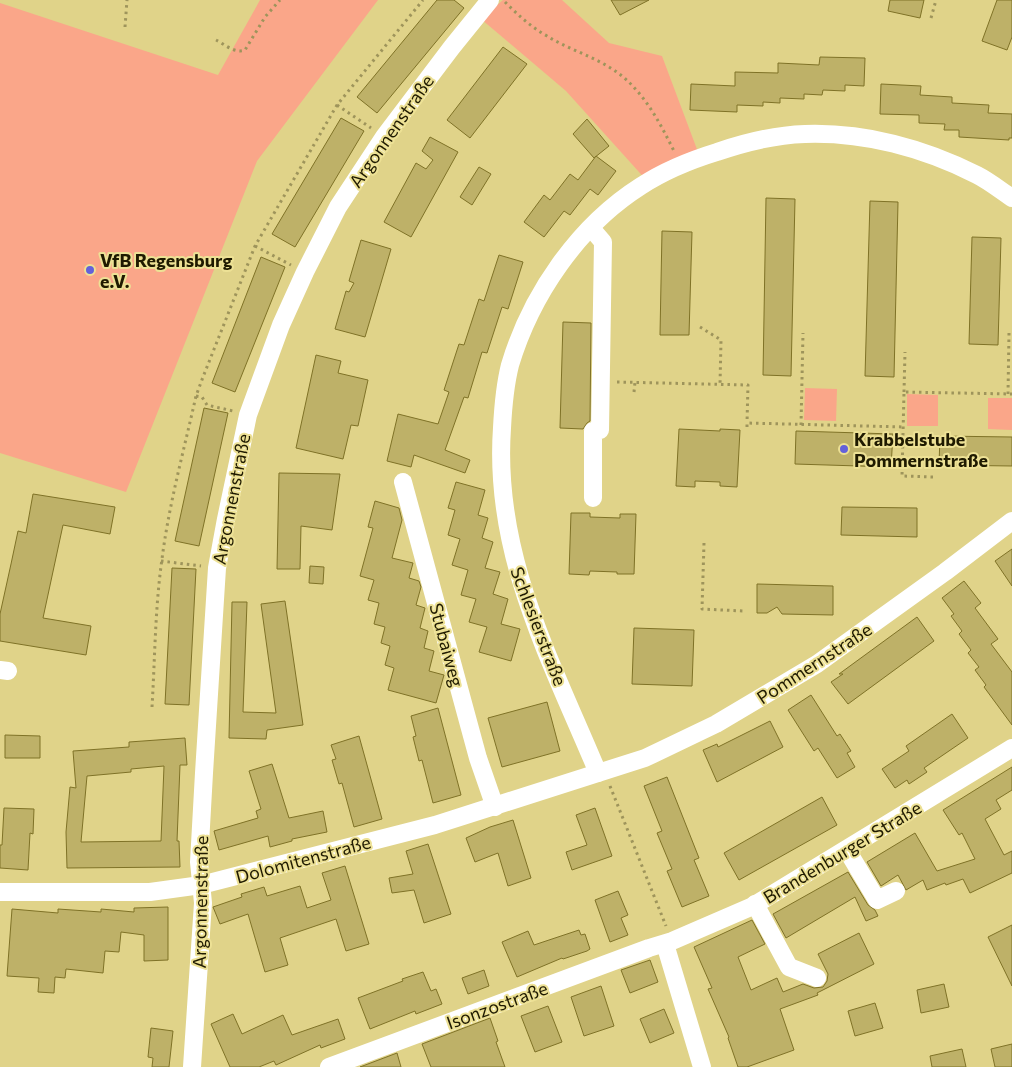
<svg xmlns="http://www.w3.org/2000/svg" width="1012" height="1067" font-family="Commissioner,sans-serif">
<style>
.green{fill:#faa689}
.building{fill:#beb168;stroke:#7f7227;fill-rule:evenodd}
.lines{fill:none;stroke-linecap:round;stroke-linejoin:round}
.path{stroke:#9e945b;stroke-width:3;stroke-dasharray:2.5 4;stroke-linecap:butt}
.minor{stroke:#fff;stroke-width:18}
.poi-dot{fill:#6461da;stroke:#ede195;stroke-width:2}
.labels{text-anchor:middle;dominant-baseline:central;stroke-width:4;stroke-linejoin:round;paint-order:stroke}
.street-label{font-size:18px;fill:#1f1a00;stroke:#ede195}
.poi-label{font-size:18px;font-weight:bold;fill:#1f1a00;stroke:#ede195;text-anchor:start}
</style>
<rect width="100%" height="100%" fill="#e0d389"/>
<g class="green">
<path d="M260,0H378L257,161L126,492L0,453V3L218,75Z"/>
<path d="M503,0H562L609,43L662,56L698,152L648,182L566,91L481,19Z"/>
<path d="M805,388L837,389L836,421L804,420Z"/>
<path d="M907,394L938,395V426H907Z"/>
<path d="M988,398H1012V430L988,429Z"/>
</g>
<g class="building">
<path d="M437,0H454L464,8L377,113L357,97Z"/>
<path d="M611,0H649L620,15Z"/>
<path d="M890,0H924L920,18L888,11Z"/>
<path d="M997,0H1012V37L1007,50L982,41Z"/>
<path d="M503,47L527,64L470,138L447,120Z"/>
<path d="M820,57L865,58L864,86L845,85V91L823,90L822,95L804,94V99L780,98V103L763,102V106L737,105V112L690,110L691,84L735,86V72L778,73V63L819,65Z"/>
<path d="M881,84L921,86L920,95L952,97V103L989,105L988,113L1012,114V138H1009V140L959,137V130H944L945,124L919,123V115L880,114Z"/>
<path d="M341,118L364,131L295,247L272,234Z"/>
<path d="M587,119L609,146L594,158L573,134Z"/>
<path d="M430,137L458,152L411,237L384,222L416,163L426,169L433,160L422,151Z"/>
<path d="M596,156L616,171L598,195L590,189L570,215L564,211L544,237L524,222L544,195L550,200L570,174L578,180Z"/>
<path d="M479,167L491,174L472,205L460,197Z"/>
<path d="M766,198L795,199L791,376L763,375Z"/>
<path d="M870,201L898,202L894,377L865,376Z"/>
<path d="M662,231L692,232L689,335H660Z"/>
<path d="M972,237L1001,238L998,345L969,344Z"/>
<path d="M361,240L391,249L365,337L335,329L346,291L349,292L354,283L349,281Z"/>
<path d="M499,255L523,262L508,309L502,307L487,353L482,352L468,398L464,397L445,450L470,460L465,473L414,455L411,467L387,461L398,414L438,424L449,392L444,390L459,344L464,345L479,299L484,301Z"/>
<path d="M261,257L285,267L235,392L212,383Z"/>
<path d="M563,322L591,323L590,421L587,423L583,429L560,428Z"/>
<path d="M316,355L341,361L338,373L368,380L358,426L351,425L343,459L296,448Z"/>
<path d="M204,408L228,413L199,546L175,541Z"/>
<path d="M679,429L720,431V429L740,430L737,487L720,486V482L695,481V487L676,486Z"/>
<path d="M796,431L893,434L891,467L795,464Z"/>
<path d="M940,436L1012,437V466L939,465Z"/>
<path d="M279,473L340,474L332,530L301,526L300,569H277Z"/>
<path d="M456,482L485,490L478,515L488,518L482,538L493,542L485,568L500,572L493,594L508,599L501,624L520,629L511,661L479,652L487,627L469,622L476,599L461,595L468,570L452,565L460,539L448,535L455,510L448,508Z"/>
<path d="M33,494L115,507L110,534L63,525L43,618L91,626L86,655L0,641V614L11,564L18,531L26,533Z"/>
<path d="M375,501L399,508L402,520L392,558L413,563L409,578L419,581L421,587L416,605L425,608L420,628L428,631L424,648L434,651L429,671L444,675L436,703L388,690L394,668L385,665L390,646L381,643L385,627L374,624L379,603L368,600L374,580L360,576L373,528L368,527Z"/>
<path d="M842,507L917,508V537L841,535Z"/>
<path d="M571,513H590V517L620,518V514H636L634,574H617V572L590,571L589,575L569,574Z"/>
<path d="M1012,549V586L995,561Z"/>
<path d="M310,566L324,567L323,584L309,583Z"/>
<path d="M172,568L196,569L189,705L165,704Z"/>
<path d="M964,581L981,603L975,608L998,639L991,644L1012,672V725L984,687L986,685L975,670L979,667L968,653L971,650L959,634L962,631L951,616L954,614L942,598Z"/>
<path d="M757,584L833,586V615L782,614L777,607L767,613H757Z"/>
<path d="M285,601L303,725L267,730L266,739L229,738L232,602H247L243,712L276,713L261,604Z"/>
<path d="M917,617L934,641L848,704L831,682L843,674H839Z"/>
<path d="M634,628L694,630L692,686L632,684Z"/>
<path d="M811,695L837,736L840,734L851,751L847,753L855,767L837,778L818,748L814,751L788,710Z"/>
<path d="M547,702L560,751L502,767L488,718Z"/>
<path d="M438,708L461,795L433,803L422,760L419,761L413,737L416,736L411,716Z"/>
<path d="M952,714L968,738L924,768L927,772L909,784L907,780L895,788L882,769L909,751L906,746Z"/>
<path d="M770,721L783,747L717,782L703,750L717,744L718,747Z"/>
<path d="M5,735L40,736V758H5Z"/>
<path d="M359,736L382,819L354,827L342,783L339,784L332,760L336,759L331,745Z"/>
<path d="M185,738L187,765H180L177,841H179L180,867L67,868L66,832L70,787L76,788L73,751L129,747V742ZM164,766L161,841L81,842L87,776L131,772V769Z"/>
<path d="M272,764L289,818L323,811L327,832L292,839V841L270,847L268,836L219,850L214,831L258,818L256,811L261,809L249,771Z"/>
<path d="M1012,767V790L996,800L1001,809L985,819L1004,855L1012,851V873L970,893L963,879L946,885L945,883L927,890L923,880L906,890L898,875L881,886L867,862L915,833L937,871L975,859L962,833L959,835L943,810Z"/>
<path d="M667,777L699,858L694,860L709,896L682,907L667,871L672,869L657,833L662,831L644,786Z"/>
<path d="M822,797L837,825L739,880L724,853Z"/>
<path d="M4,808L34,809L33,834L30,833L28,870L0,868V845H2Z"/>
<path d="M595,808L612,856L572,870L566,852L587,845L576,815Z"/>
<path d="M513,820L531,878L508,886L498,853L475,862L466,838L490,827Z"/>
<path d="M428,844L451,914L424,923L414,890L392,893L389,878L413,874L406,851Z"/>
<path d="M345,866L369,944L346,951L336,919L280,938L288,965L265,972L248,914L220,924L213,907L242,897L241,894L264,887L267,896L300,886L307,908L331,900L322,873Z"/>
<path d="M848,872L868,905L875,910L878,916L866,921L855,897L786,938L773,914Z"/>
<path d="M618,891L628,915L621,918L628,935L610,942L595,900Z"/>
<path d="M168,907V960L144,961V935L121,932L119,952L105,951L103,973L66,969L65,978L55,977L54,993L38,992L39,978L7,976L12,909L58,913V909L101,912V909L134,912V908Z"/>
<path d="M752,920L765,944L738,957L751,990L777,978L783,992L803,984L814,988L823,987L827,981L828,974L818,954L859,933L874,964L817,993L818,995L780,1009L794,1050L747,1067H738L728,1038L729,1037L708,989L712,988L694,947Z"/>
<path d="M1012,925V986L988,937Z"/>
<path d="M579,930L581,935L585,934L590,949L587,951L563,959L562,958L517,977L502,942L528,931L534,945Z"/>
<path d="M650,960L658,982L630,993L621,970Z"/>
<path d="M484,970L489,986L468,994L462,978Z"/>
<path d="M423,972L431,991L436,989L442,1004L416,1014L415,1011L370,1029L358,998L403,981L402,979Z"/>
<path d="M944,984L949,1007L921,1013L917,990Z"/>
<path d="M601,986L614,1026L584,1036L571,997Z"/>
<path d="M875,1003L883,1028L855,1036L848,1011Z"/>
<path d="M548,1006L562,1042L535,1052L521,1016Z"/>
<path d="M664,1009L674,1033L650,1043L640,1019Z"/>
<path d="M233,1014L242,1034L283,1015L292,1035L338,1019L345,1039L321,1048L320,1045L276,1065L274,1061L259,1067H230L211,1024Z"/>
<path d="M490,1018L498,1041L496,1042L505,1067H431L422,1044Z"/>
<path d="M151,1028L173,1031L169,1067H152L153,1058L148,1057Z"/>
<path d="M1012,1044V1067H995L991,1049Z"/>
<path d="M962,1049L966,1067H932L930,1056Z"/>
<path d="M397,1053L401,1067H360Z"/>
</g>
<g class="lines">
<g class="path">
<path d="M505,2C518,15 531,27 547,36C571,51 600,58 622,76C646,96 660,123 674,151"/>
<path d="M931,18L936,0"/>
<path d="M125,27L127,0"/>
<path d="M216,40C224,44 235,54 245,50L265,17L280,0"/>
<path d="M337,105L371,128"/>
<path d="M255,246L291,265"/>
<path d="M700,327L721,340L720,385"/>
<path d="M617,382L748,385L747,423"/>
<path d="M634,392L635,382"/>
<path d="M904,392L905,352"/>
<path d="M1008,394L1009,333"/>
<path d="M196,396L202,397L207,405L233,411"/>
<path d="M801,425L803,333"/>
<path d="M747,427V423L904,427"/>
<path d="M933,477L902,476L904,392L1012,394"/>
<path d="M704,543L702,609L743,611"/>
<path d="M161,561L201,566"/>
<path d="M152,707C155,658 155,608 162,559C169,504 184,450 196,396L203,377L255,246L337,105L423,0"/>
<path d="M610,786L666,926"/>
</g>
<g class="minor">
<path d="M591,228L603,242L600,430L593,431V498"/>
<path d="M403,482L478,758L495,807"/>
<path d="M0,670L8,671"/>
<path d="M598,773C551,660 493,555 502,428C503,408 505,385 510,365C531,295 578,226 641,186C664,171 691,160 717,152C746,142 774,135 805,134C864,132 924,148 977,175C989,181 1000,190 1012,198"/>
<path d="M847,850L877,900L896,891"/>
<path d="M0,892H150L201,885L435,825L645,758L716,724L817,664L945,572L1012,521"/>
<path d="M755,904L789,967L817,978"/>
<path d="M665,944L702,1067"/>
<path d="M192,1067L203,903L199,862L204,773L217,568L226,519L248,415L281,325L305,272L338,207L384,137L452,47L490,0"/>
<path d="M329,1067L649,948L672,941L753,906L1012,748"/>
</g>
</g>
<g class="poi-dot">
<circle cx="90" cy="270" r="5"/>
<circle cx="844" cy="449" r="5"/>
</g>
<g class="labels">
<g class="street-label">
<text transform="translate(391 131) rotate(-55)">Argonnenstraße</text>
<text transform="translate(231 499) rotate(-79)">Argonnenstraße</text>
<text transform="translate(539 626) rotate(69)">Schlesierstraße</text>
<text transform="translate(447 645) rotate(75)">Stubaiweg</text>
<text transform="translate(814 663) rotate(-33)">Pommernstraße</text>
<text transform="translate(842 852) rotate(-31)">Brandenburger Straße</text>
<text transform="translate(303 859) rotate(-15)">Dolomitenstraße</text>
<text transform="translate(200 902) rotate(-89)">Argonnenstraße</text>
<text transform="translate(497 1005) rotate(-20)">Isonzostraße</text>
</g>
<g class="poi-label">
<text x="100" y="260">VfB Regensburg<tspan x="100" dy="21">e.V.</tspan></text>
<text x="854" y="439">Krabbelstube<tspan x="854" dy="21">Pommernstraße</tspan></text>
</g>
</g>
</svg>
